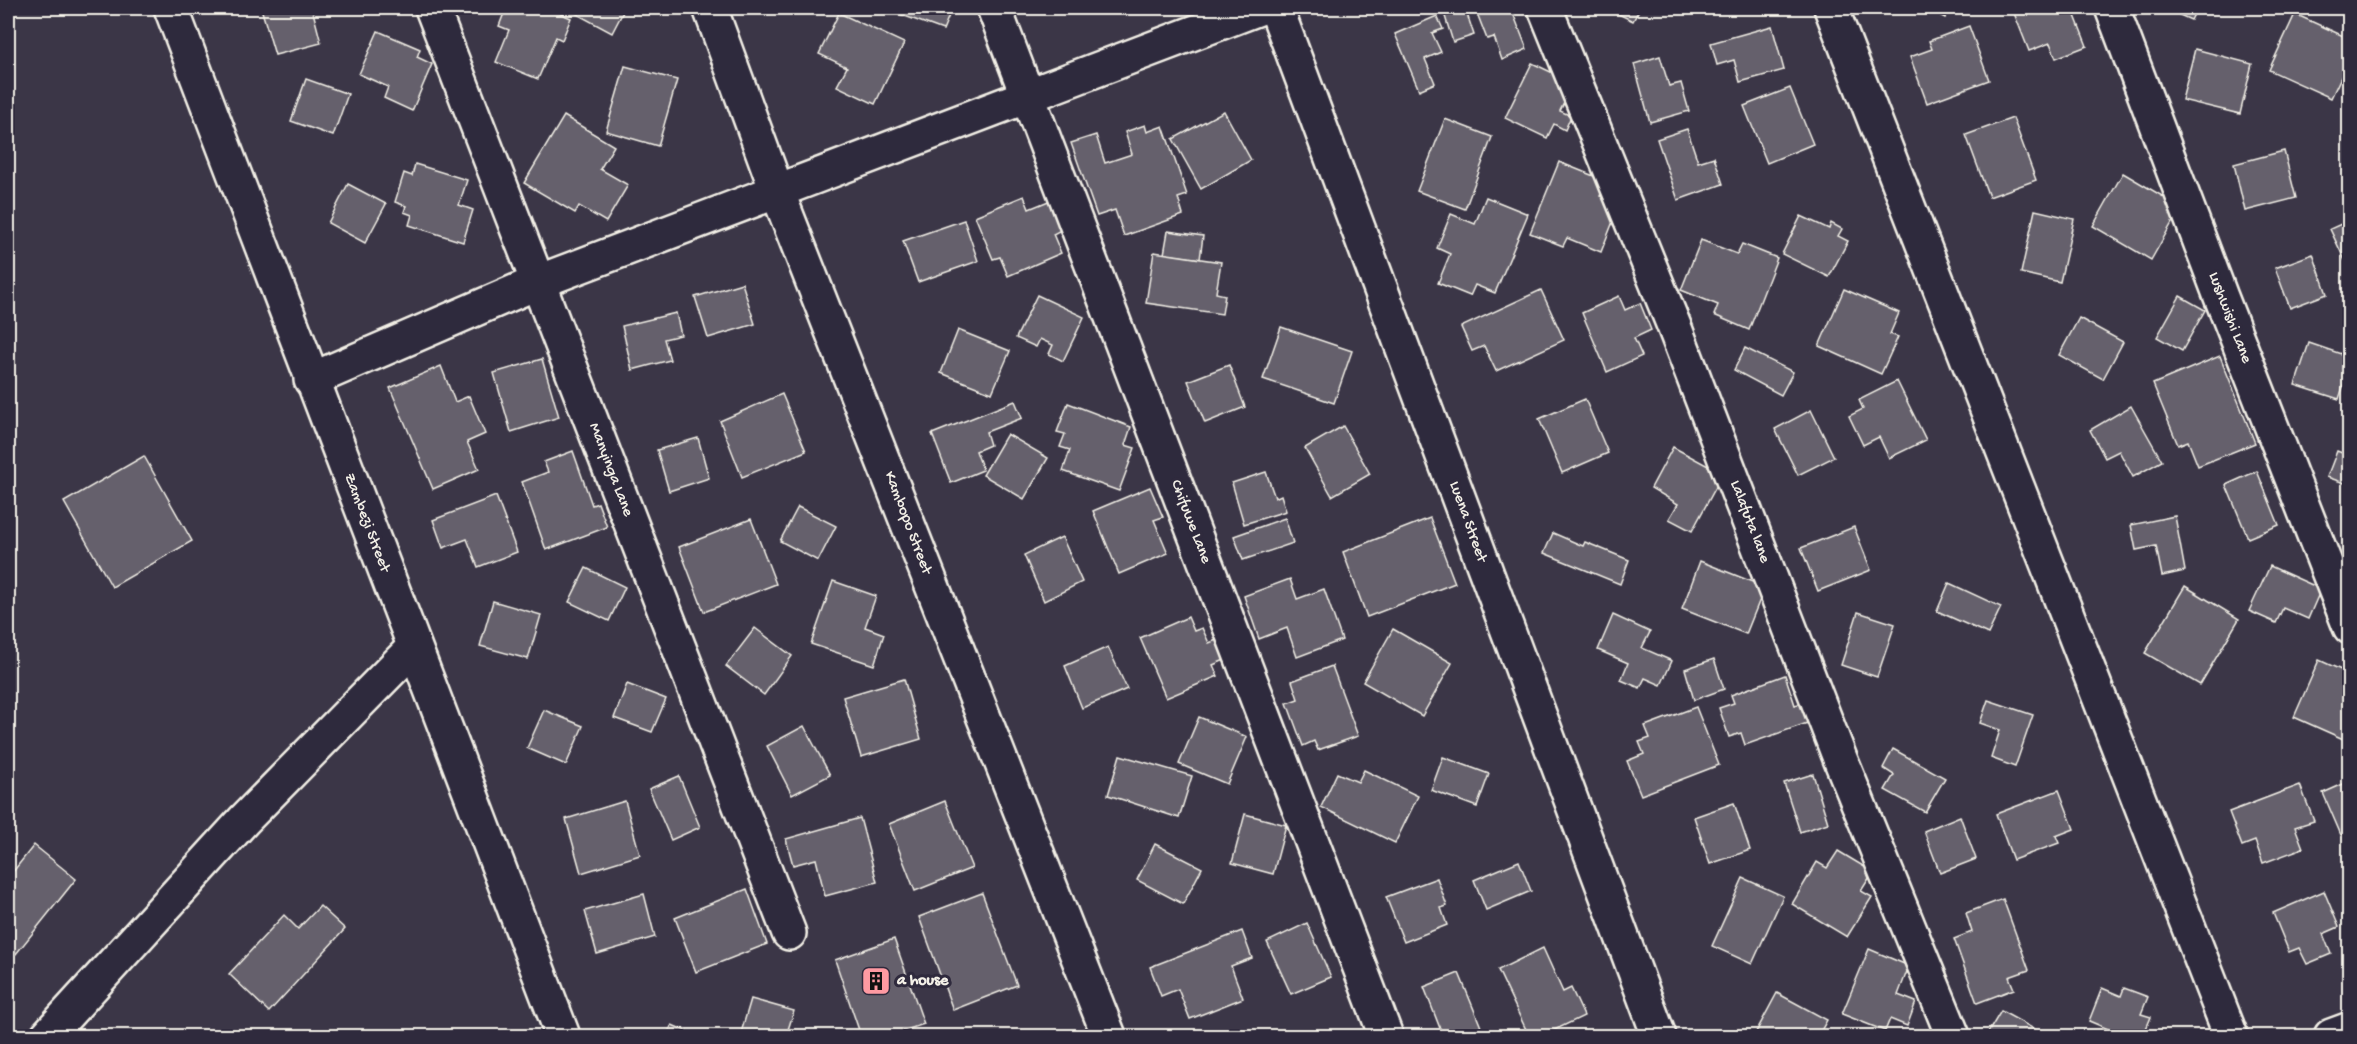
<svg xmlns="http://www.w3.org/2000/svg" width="2357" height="1044" font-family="'Gochi Hand',sans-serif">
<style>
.building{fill:#65616c;stroke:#f4f1e8;stroke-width:1.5}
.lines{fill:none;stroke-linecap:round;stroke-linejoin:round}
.minor-casing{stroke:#f4f1e8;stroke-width:38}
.minor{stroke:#2f2a3d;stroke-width:33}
.labels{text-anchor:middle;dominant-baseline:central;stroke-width:6;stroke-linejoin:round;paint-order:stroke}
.street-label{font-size:16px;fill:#f4f1e8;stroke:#2f2a3d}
.poi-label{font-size:16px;font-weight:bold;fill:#f4f1e8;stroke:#2f2a3d;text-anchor:start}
</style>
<rect width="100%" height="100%" fill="#3b3647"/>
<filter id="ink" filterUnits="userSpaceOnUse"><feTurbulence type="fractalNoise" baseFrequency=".0167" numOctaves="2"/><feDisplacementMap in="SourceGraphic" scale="12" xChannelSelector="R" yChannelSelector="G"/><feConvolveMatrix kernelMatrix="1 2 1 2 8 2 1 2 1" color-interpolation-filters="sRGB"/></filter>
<g filter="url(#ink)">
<g class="building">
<path d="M261,8H312L321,43L275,55Z"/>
<path d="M506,8H547L571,18L562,40L556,37L538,79L496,62L509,30L499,26Z"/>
<path d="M575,8H625L612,33L573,12Z"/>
<path d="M883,8H952L943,30Z"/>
<path d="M1460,8H1465L1474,35L1453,42L1444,13Z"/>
<path d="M1475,8H1511L1527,49L1502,60L1494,37L1487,39Z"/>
<path d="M1606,8H1640L1633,21Z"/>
<path d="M1926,8H1950L1945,18Z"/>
<path d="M2012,8H2072L2087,46L2056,58L2050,43L2029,51Z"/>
<path d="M2164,8H2197L2191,20Z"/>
<path d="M839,13L904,43L875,104L837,86L847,67L819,54Z"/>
<path d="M2295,14L2350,39V58L2331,98L2269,70Z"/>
<path d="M1437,16L1443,29L1432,33L1441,52L1425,59L1435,83L1419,90L1395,34Z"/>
<path d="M1772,26L1784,70L1740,82L1734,60L1717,65L1711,43Z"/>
<path d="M1969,26L1989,80L1927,103L1910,57L1932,49L1929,41Z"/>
<path d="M378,31L420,49L417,57L432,64L412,111L384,98L388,87L359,74Z"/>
<path d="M2195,49L2252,64L2240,114L2182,100Z"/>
<path d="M1660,56L1669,86L1681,83L1689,111L1650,122L1634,64Z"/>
<path d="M1532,63L1574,83L1560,111L1571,116L1565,130L1554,124L1547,138L1505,118Z"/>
<path d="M625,66L677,80L658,146L606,131Z"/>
<path d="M306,79L348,94L333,136L291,121Z"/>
<path d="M1790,88L1813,144L1767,163L1744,106Z"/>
<path d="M1224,111L1251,160L1201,189L1173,139Z"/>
<path d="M564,116L614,146L600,169L628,185L606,222L579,206L575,213L524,183Z"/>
<path d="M2013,118L2036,180L1989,197L1966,135Z"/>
<path d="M1445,119L1492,137L1465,209L1417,191Z"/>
<path d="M1145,125L1147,132L1163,126L1187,195L1178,198L1183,215L1124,236L1115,210L1097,216L1071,143L1096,135L1105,163L1132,154L1125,132Z"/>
<path d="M1687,129L1698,162L1714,157L1723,184L1678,200L1657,139Z"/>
<path d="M2284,151L2296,198L2245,211L2234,164Z"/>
<path d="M1559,162L1606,181L1600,196L1620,204L1601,252L1567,238L1563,246L1530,233Z"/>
<path d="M415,164L467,180L459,205L473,210L463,242L409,225L412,215L404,212L406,206L395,202L404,173L412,176Z"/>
<path d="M2123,173L2181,207L2151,260L2093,226Z"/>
<path d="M348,184L386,204L365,243L328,223Z"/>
<path d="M1024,196L1029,209L1051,200L1063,229L1053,234L1061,253L1008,276L1000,257L993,259L975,216Z"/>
<path d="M1486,197L1528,214L1495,293L1475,285L1470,296L1438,283L1450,254L1437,248L1451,214L1475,224Z"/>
<path d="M2035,210L2074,219L2060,282L2021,273Z"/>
<path d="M1801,216L1829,229L1831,223L1842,229L1838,236L1848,241L1829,277L1782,254Z"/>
<path d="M964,220L978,261L918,282L903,241Z"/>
<path d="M2350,220V271L2330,229Z"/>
<path d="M1168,231L1203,236L1200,259L1164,254Z"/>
<path d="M1701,240L1737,254L1742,244L1777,258L1749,330L1714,315L1718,305L1681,290Z"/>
<path d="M1154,252L1221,262L1216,293L1225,295L1222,314L1146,303Z"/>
<path d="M2313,254L2327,294L2290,308L2275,268Z"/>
<path d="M742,283L755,324L708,338L695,297Z"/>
<path d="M1844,289L1899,313L1890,334L1898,337L1881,374L1819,346Z"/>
<path d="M1541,290L1564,340L1496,371L1484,346L1472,351L1461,327Z"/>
<path d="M1037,295L1084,317L1063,361L1049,354L1053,345L1040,339L1036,347L1016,338Z"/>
<path d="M1619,296L1625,310L1640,303L1651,330L1634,338L1642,356L1607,372L1582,313Z"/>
<path d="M2180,296L2205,310L2182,351L2157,337Z"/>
<path d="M676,313L681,335L664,339L670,360L632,370L622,326Z"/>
<path d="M2079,318L2123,342L2103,379L2059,355Z"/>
<path d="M1281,327L1352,351L1334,403L1263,379Z"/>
<path d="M958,330L1010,351L992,393L941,373Z"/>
<path d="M2309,343L2350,357V366L2339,399L2295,385Z"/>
<path d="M1745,348L1793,372L1781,395L1734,370Z"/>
<path d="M2220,356L2255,443L2198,466L2188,441L2178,445L2153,384Z"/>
<path d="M542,359L559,417L511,432L494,373Z"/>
<path d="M1229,365L1245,407L1205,423L1188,381Z"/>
<path d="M441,366L455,402L469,396L485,434L467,442L479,469L433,489L390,388Z"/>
<path d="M1897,381L1926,440L1889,458L1879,437L1863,445L1849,416L1863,409L1859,400Z"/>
<path d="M782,394L806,451L742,477L720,421Z"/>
<path d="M1585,399L1608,453L1562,473L1539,419Z"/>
<path d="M1015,401L1022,418L986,432L990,445L976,451L983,470L951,483L932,434Z"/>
<path d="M1068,403L1131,427L1125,445L1135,448L1119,491L1063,471L1070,450L1060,447L1065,434L1057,432Z"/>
<path d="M2131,406L2162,461L2133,477L2119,451L2105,458L2090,430Z"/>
<path d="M1811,410L1834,457L1798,475L1775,429Z"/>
<path d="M1343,426L1370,474L1332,496L1305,448Z"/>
<path d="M1007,434L1048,458L1024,499L983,475Z"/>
<path d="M698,438L709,478L669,491L657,450Z"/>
<path d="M1673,447L1723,474L1692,531L1669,519L1678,504L1651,488Z"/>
<path d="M573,451L592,505L598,503L607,527L546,550L522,482L548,472L544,462Z"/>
<path d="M2337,451L2350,456V485L2327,477Z"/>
<path d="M144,456L192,541L112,587L64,502Z"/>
<path d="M2257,471L2279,525L2248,538L2226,485Z"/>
<path d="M1266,472L1275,498L1281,495L1286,511L1244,524L1232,483Z"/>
<path d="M1150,487L1163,517L1154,520L1168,553L1119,574L1093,511Z"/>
<path d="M496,496L517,552L478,567L467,539L443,548L433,520Z"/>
<path d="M798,507L836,526L818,561L780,541Z"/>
<path d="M2175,516L2185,571L2162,576L2156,546L2136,550L2131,525Z"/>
<path d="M1285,518L1293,543L1243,560L1234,536Z"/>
<path d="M1430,518L1455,583L1367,617L1343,552Z"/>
<path d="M751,519L776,584L704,612L679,547Z"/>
<path d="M1854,527L1871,570L1818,591L1801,548Z"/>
<path d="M1553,533L1583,546L1585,542L1629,560L1620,584L1544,553Z"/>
<path d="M1062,537L1082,582L1044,601L1024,555Z"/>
<path d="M1700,561L1765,587L1746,634L1682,609Z"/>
<path d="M2270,566L2321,589L2308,619L2283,608L2276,623L2249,611Z"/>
<path d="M586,568L625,587L609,621L569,602Z"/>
<path d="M1290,579L1297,599L1324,589L1342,640L1297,657L1287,628L1259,639L1244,596Z"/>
<path d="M833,581L876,596L865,627L884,634L874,665L811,644Z"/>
<path d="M1949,583L2001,607L1988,634L1937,611Z"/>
<path d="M2185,586L2239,619L2200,685L2145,653Z"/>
<path d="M493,601L541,615L528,659L480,646Z"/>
<path d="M1858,612L1895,624L1877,677L1841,665Z"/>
<path d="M1613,615L1650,632L1642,648L1672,661L1661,685L1645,678L1640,688L1621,680L1628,663L1598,650Z"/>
<path d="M1188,617L1194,631L1202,628L1209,643L1219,639L1227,659L1213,665L1218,676L1166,698L1140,638Z"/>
<path d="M755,628L792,656L764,695L726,666Z"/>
<path d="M1393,629L1452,663L1422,716L1363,682Z"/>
<path d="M1108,647L1127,689L1082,708L1065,666Z"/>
<path d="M1714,659L1724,689L1694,700L1685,669Z"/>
<path d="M2319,660L2350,674V742L2294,717Z"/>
<path d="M1332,666L1358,736L1318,750L1314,741L1303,746L1287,703L1298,699L1292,681Z"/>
<path d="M1785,675L1795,705L1806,702L1813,721L1745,745L1741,733L1729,737L1719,708L1734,703L1731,695Z"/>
<path d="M904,679L921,739L861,757L843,697Z"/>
<path d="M627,684L666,699L652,732L614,718Z"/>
<path d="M1988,700L2033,715L2015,767L1991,758L2000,730L1980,723Z"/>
<path d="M1696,707L1719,765L1641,795L1627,761L1644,754L1639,742L1650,738L1645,726Z"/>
<path d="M544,710L583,726L566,765L527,748Z"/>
<path d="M1199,717L1247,737L1227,784L1179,764Z"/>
<path d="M804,726L830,775L792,795L767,746Z"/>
<path d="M1893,749L1945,778L1925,812L1885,790L1894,775L1883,768Z"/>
<path d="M1120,755L1192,776L1179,818L1108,795Z"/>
<path d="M1443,757L1489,774L1477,807L1431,790Z"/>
<path d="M1364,770L1418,796L1395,843L1321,807L1337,773L1358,782Z"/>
<path d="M1813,774L1828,823L1800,832L1784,783Z"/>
<path d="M679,776L700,827L671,840L649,789Z"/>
<path d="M2350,781V831L2341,835L2323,793Z"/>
<path d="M2300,785L2314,821L2295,827L2303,848L2263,863L2255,841L2242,846L2229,812Z"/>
<path d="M2059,790L2074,829L2056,836L2059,843L2013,860L1996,814Z"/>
<path d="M625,801L640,855L581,873L566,819Z"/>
<path d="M945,801L972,868L915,891L889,824Z"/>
<path d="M1734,803L1750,850L1710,864L1694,817Z"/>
<path d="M1245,814L1286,825L1273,874L1232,863Z"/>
<path d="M1960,816L1976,859L1940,873L1924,831Z"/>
<path d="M860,818L877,882L825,896L816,859L793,865L786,839Z"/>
<path d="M1155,844L1202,868L1183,904L1137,880Z"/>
<path d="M34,845L76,879L16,954L8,947V878Z"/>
<path d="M1838,851L1873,872L1861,891L1872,897L1847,937L1792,904L1817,862L1827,868Z"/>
<path d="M1519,861L1531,891L1486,910L1474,880Z"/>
<path d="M1437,878L1447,906L1441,908L1447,925L1404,942L1386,897Z"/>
<path d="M1743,878L1783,896L1752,964L1712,946Z"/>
<path d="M747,889L767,944L696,972L675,918Z"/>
<path d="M2324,891L2339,927L2323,934L2331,954L2307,964L2299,948L2289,952L2273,913Z"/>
<path d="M982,893L1017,985L953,1010L919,917Z"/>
<path d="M644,894L655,937L597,954L585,911Z"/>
<path d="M2003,899L2029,970L2009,977L2014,989L1977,1003L1954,939L1972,932L1966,913Z"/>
<path d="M320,906L345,929L269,1012L229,974L284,915L298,929Z"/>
<path d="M1307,923L1331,977L1291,994L1267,942Z"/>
<path d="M1242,931L1252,958L1231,966L1243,998L1190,1019L1178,989L1161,996L1150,967Z"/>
<path d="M894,939L924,1024L888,1036H861L835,960Z"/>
<path d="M1543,948L1563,992L1571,988L1584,1016L1542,1036H1529L1498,970Z"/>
<path d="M1869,949L1909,966L1898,995L1916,1002L1907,1026L1890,1019L1885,1031L1842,1014Z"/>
<path d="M1459,973L1481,1027L1457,1036H1443L1424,987Z"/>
<path d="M2102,988L2121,996L2124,988L2148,997L2141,1014L2151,1017L2143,1036L2133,1034L2132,1036H2106L2108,1029L2089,1021Z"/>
<path d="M1777,993L1827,1020L1818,1036H1759L1755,1034Z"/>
<path d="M751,999L794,1011L786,1036H740Z"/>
<path d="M2001,1011L2047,1036H1986Z"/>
<path d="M672,1025L698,1036H666Z"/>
</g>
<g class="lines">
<g class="minor-casing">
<g id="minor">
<path d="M171,8L563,1036"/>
<path d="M432,8L789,933"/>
<path d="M710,8L777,191L1109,1036"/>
<path d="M994,8L1386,1036"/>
<path d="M1276,8L1659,1036"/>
<path d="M1545,8L1674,326L1841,761L1953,1036"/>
<path d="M1831,8L2231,1036"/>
<path d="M2112,8L2221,297L2350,627"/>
<path d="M311,380L538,282L1259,8"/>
<path d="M47,1036L244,820L413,648"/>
<path d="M2331,1036L2350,1029"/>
</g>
</g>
<use href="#minor" class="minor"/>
</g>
</g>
<defs>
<g id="building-square" transform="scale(1.5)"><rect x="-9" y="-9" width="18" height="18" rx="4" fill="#ff9aa2" stroke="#2f2a3d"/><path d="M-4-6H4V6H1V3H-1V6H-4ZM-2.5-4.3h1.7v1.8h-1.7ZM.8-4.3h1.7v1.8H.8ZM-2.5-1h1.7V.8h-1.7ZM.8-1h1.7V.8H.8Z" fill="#111"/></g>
</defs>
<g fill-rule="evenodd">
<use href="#building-square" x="876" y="981"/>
</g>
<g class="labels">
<g class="street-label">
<text transform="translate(2229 318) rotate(69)">Lushwishi Lane</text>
<text transform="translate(610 470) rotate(69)">Manyinga Lane</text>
<text transform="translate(1190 522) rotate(69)">Chifuwe Lane</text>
<text transform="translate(1467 522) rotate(70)">Luena Street</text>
<text transform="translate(1749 522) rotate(69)">Lalafuta lane</text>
<text transform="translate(366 523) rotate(69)">Zambezi Street</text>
<text transform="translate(907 523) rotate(69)">Kambopo Street</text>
</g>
<g class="poi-label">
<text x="897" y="981">a house</text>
</g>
</g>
<rect width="2357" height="1044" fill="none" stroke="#2f2a3d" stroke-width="30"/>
<rect x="15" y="15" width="2327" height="1014" fill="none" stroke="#f4f1e8" stroke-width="2" filter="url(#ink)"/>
</svg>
